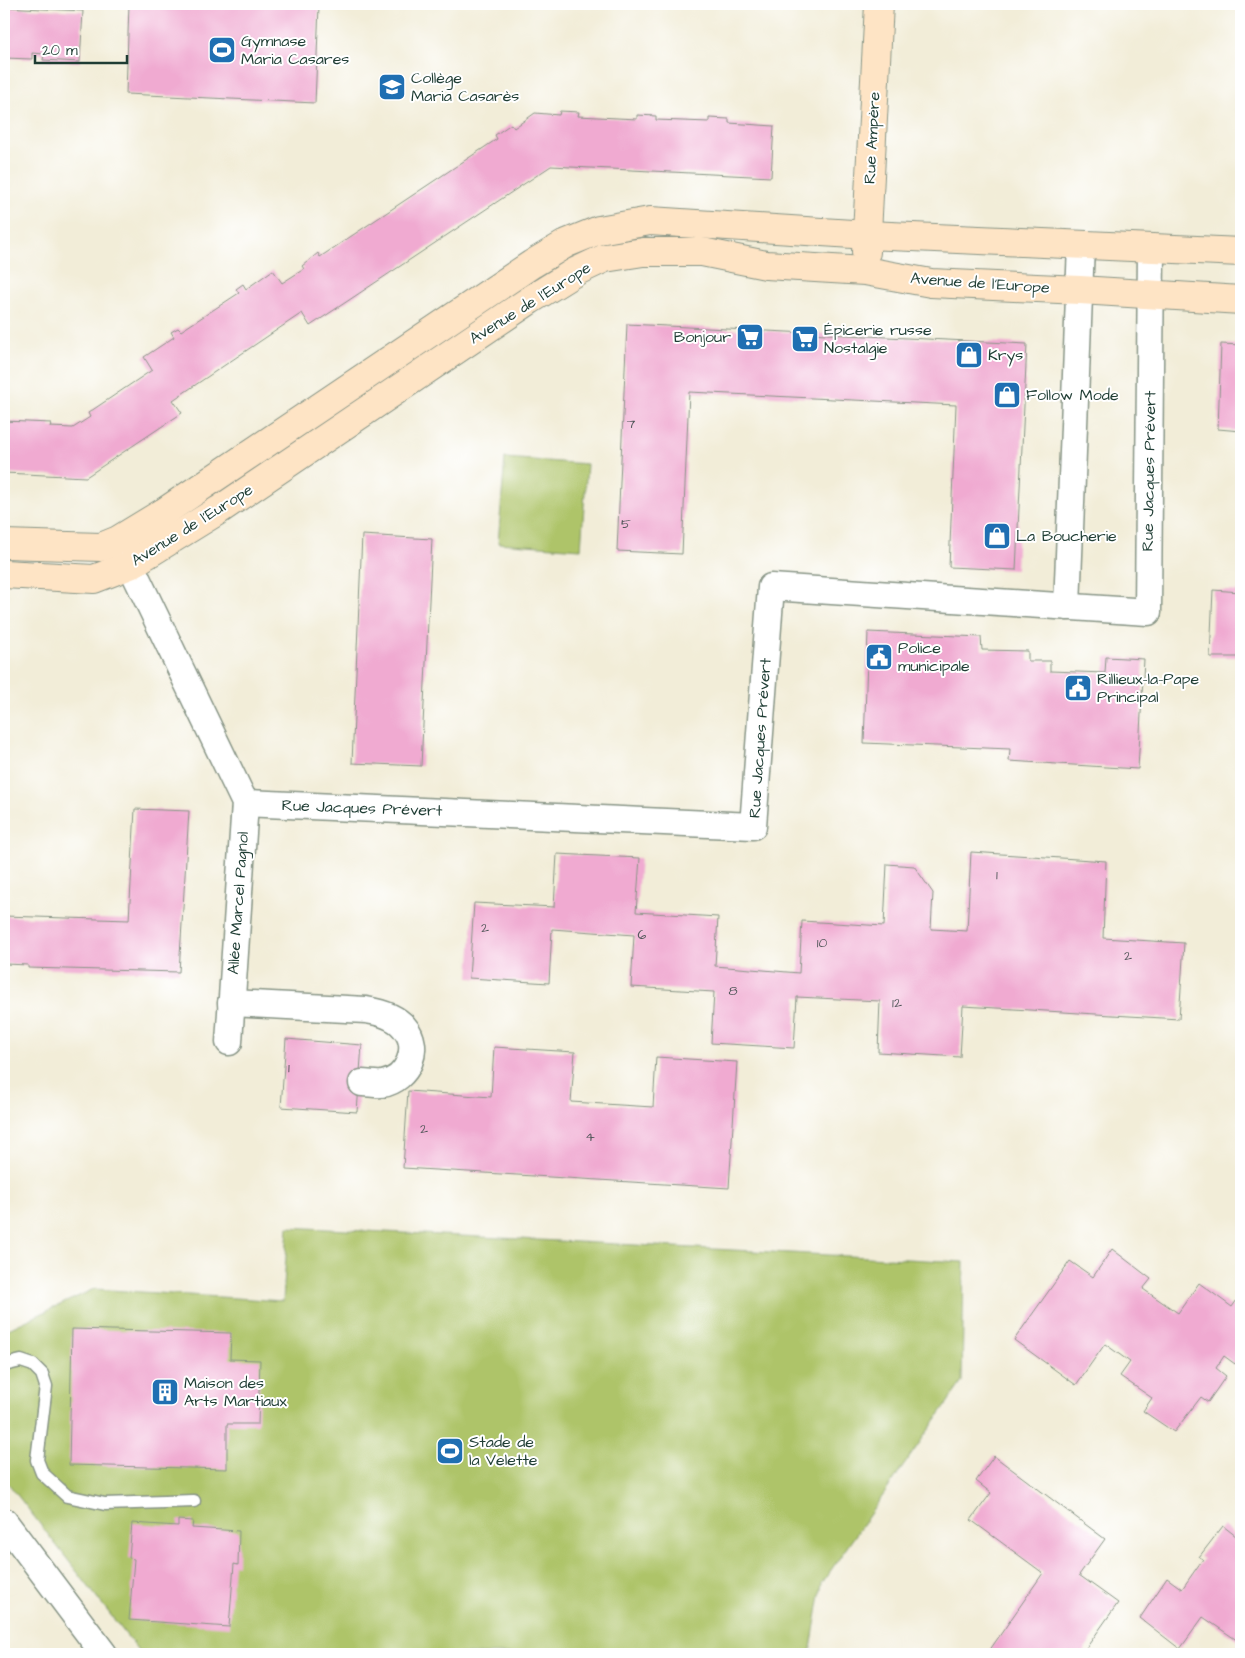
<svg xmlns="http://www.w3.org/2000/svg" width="1245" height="1658" font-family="'Architects Daughter',sans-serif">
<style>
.green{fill:#aec469;stroke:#66804e}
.building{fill:#f0aad1}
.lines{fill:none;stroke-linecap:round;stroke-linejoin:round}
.lane-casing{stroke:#889586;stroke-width:15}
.street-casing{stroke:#889586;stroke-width:29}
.secondary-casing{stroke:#889586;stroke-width:30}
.lane{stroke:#fff;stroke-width:12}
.street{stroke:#fff;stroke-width:26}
.secondary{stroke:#fee4c5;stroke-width:28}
.labels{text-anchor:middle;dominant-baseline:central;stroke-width:4;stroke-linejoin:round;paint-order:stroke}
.number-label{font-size:14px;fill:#53585b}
.poi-label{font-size:16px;fill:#1f3d34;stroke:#fff;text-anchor:start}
.street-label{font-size:16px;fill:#1f3d34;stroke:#fff}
</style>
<rect width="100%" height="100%" fill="#fff"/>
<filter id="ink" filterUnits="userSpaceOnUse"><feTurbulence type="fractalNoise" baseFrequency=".02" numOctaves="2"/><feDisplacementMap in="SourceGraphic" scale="10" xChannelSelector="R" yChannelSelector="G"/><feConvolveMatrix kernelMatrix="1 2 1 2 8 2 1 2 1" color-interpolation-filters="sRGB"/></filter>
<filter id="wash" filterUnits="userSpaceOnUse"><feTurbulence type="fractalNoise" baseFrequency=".0096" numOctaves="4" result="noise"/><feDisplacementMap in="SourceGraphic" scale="20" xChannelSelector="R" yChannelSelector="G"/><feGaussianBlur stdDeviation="1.12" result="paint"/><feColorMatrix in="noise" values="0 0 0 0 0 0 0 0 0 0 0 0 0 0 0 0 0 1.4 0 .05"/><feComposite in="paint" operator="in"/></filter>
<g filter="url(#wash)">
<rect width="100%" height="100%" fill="#f2edd8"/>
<g class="green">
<path d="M505,458L587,464L581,549L498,543Z"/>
<path d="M288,1227L964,1262L962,1382L822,1583L810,1654H141L4,1478V1331L94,1289L283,1301Z"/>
</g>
<g id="blocks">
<g class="building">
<path d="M129,4H310V6H319L315,103L126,94Z"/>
<path d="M4,7L83,11L80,62L43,60L44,54L32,53V59L4,58Z"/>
<path d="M560,111L579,112L578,116L637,119V115L656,116V120L709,122V118L729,119V123L774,126L771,177L551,166L310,326L302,313L173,400L182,413L86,477L4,473V421L51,423L50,427L73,428L90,417L88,413L152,370L144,357L174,337L171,332L178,328L181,331L239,293L236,289L243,284L246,289L273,270L282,283L304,269L302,266L318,253L320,257L497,139L495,135L511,124L514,128L535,113L559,115Z"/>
<path d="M627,324L1027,344L1016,570L949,567L956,405L689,392L682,554L617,551Z"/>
<path d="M1221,344L1241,345V431L1218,429Z"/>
<path d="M362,535L432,539L421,766L352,763Z"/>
<path d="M1213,590L1241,592V657H1210Z"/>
<path d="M868,632L981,637L982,650L1028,651V661H1050V671L1105,673L1106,657L1144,659L1138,769L1009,761L1010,749L864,743Z"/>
<path d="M135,809L189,811L179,972L28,968V965L6,964L5,971H4V916L129,920Z"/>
<path d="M971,852L1106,861L1103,938L1184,943L1179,1019L963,1006L960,1057L878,1052L880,1001L797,997L794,1048L711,1043L714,992L631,987L634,935L552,929L549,983L469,978L474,903L554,907L557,854L640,858L636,912L718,917L715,966L799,973L802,921L884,926L887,864L914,866L933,893L931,929L967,931Z"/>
<path d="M286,1039L362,1045L357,1112L281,1107Z"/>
<path d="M494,1047L575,1052L571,1102L653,1107L656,1057L737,1062L729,1188L403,1168L408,1091L491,1097Z"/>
<path d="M1112,1249L1151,1279L1143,1289L1178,1313L1199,1283L1232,1307L1241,1294V1356L1235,1364L1224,1356L1216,1368L1226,1376L1208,1402L1201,1397L1174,1432L1143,1411L1152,1398L1120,1376L1130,1362L1105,1344L1076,1385L1014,1340L1070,1261L1093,1277Z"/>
<path d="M72,1329L231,1333L230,1359L260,1360L258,1424H227V1469L69,1465Z"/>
<path d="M994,1456L1105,1539L1079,1575L1118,1603L1082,1654H987L1043,1573L971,1520L991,1493L976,1481Z"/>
<path d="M178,1520L193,1521L192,1528L239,1531L238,1565L234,1564L229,1627L129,1620L134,1559L129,1558L132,1523L178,1526Z"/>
<path d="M1223,1526L1241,1540V1643L1203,1617L1180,1649L1140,1618L1167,1578L1182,1589L1203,1559L1199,1557Z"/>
</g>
</g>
</g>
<g filter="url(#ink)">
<use href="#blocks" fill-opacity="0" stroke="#889586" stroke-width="1"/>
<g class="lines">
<g class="lane-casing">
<path id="lane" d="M4,1365L21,1361L33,1365L42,1374L46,1386L37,1460L42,1473L67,1496L105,1504L194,1501"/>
</g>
<g class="street-casing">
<g id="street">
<path d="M121,545L245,803L229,1042"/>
<path d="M1067,607L1081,245"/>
<path d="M245,803L753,826L771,587L1148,612L1151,249"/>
<path d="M231,1003L366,1010C379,1012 395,1016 404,1027C422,1047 408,1080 382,1084C376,1085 369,1083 362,1083"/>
<path d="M4,1521L104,1654"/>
</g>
</g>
<g class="secondary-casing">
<g id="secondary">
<path d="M866,252L879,4"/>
<path d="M4,544L101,547L118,540L164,512L532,264L567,243L599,230L650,221L868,235L1241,252"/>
<path d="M4,574L94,579L130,565L219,510L530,300L575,272L605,258L643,252H702L766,265L865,271L931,283L1080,290L1241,300"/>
</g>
</g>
<use href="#lane" class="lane"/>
<use href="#street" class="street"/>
<use href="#secondary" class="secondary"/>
</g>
</g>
<defs>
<g id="stadium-square" transform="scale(1.4375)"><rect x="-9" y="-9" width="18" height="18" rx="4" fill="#1f6fb2" stroke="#fff"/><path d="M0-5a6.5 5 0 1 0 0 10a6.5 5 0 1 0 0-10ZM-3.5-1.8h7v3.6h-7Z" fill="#fff"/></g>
<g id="school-square" transform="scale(1.4375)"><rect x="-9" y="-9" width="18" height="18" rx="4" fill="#1f6fb2" stroke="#fff"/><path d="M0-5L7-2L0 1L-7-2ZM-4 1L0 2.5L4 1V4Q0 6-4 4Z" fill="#fff"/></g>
<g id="supermarket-square" transform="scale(1.4375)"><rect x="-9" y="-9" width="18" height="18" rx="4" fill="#1f6fb2" stroke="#fff"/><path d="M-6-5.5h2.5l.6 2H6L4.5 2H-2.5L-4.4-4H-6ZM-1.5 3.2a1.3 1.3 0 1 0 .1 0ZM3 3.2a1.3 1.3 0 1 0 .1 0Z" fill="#fff"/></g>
<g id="shop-square" transform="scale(1.4375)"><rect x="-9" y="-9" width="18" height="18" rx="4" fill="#1f6fb2" stroke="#fff"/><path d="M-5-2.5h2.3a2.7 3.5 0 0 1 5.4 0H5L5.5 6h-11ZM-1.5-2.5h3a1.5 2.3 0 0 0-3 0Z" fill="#fff"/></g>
<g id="civic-square" transform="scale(1.4375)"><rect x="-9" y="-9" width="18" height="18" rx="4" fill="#1f6fb2" stroke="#fff"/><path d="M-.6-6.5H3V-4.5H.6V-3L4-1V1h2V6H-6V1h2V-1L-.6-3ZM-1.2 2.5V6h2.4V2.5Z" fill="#fff"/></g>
<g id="building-square" transform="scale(1.4375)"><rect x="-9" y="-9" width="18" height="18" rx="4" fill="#1f6fb2" stroke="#fff"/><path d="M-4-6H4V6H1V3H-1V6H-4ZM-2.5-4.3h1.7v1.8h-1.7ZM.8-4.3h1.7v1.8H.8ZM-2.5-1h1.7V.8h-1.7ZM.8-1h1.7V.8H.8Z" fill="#fff"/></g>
</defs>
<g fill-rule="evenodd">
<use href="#stadium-square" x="222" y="50"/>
<use href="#school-square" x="392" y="87"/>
<use href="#supermarket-square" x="750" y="337"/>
<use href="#supermarket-square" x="805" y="339"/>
<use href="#shop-square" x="969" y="355"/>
<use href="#shop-square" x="1007" y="395"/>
<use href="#shop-square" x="997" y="536"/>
<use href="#civic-square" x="879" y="657"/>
<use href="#civic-square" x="1078" y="688"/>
<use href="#building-square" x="165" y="1392"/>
<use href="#stadium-square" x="450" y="1451"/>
</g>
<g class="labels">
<g class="number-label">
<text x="631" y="424">7</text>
<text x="626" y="524">5</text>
<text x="997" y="875">1</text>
<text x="485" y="928">2</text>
<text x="642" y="935">6</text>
<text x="822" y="943">10</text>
<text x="1128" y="956">2</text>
<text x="733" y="991">8</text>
<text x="897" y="1003">12</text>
<text x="289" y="1068">1</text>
<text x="424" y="1129">2</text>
<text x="590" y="1137">4</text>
</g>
<g class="poi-label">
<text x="241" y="41">Gymnase<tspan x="241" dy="18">Maria Casares</tspan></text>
<text x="411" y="78">Collège<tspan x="411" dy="18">Maria Casarès</tspan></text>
<text x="824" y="330">Épicerie russe<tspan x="824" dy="18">Nostalgie</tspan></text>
<text x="731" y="337" text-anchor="end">Bonjour</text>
<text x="988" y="355">Krys</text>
<text x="1026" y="395">Follow Mode</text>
<text x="1016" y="536">La Boucherie</text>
<text x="898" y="648">Police<tspan x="898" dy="18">municipale</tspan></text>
<text x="1097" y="679">Rillieux-la-Pape<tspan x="1097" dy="18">Principal</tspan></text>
<text x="184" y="1383">Maison des<tspan x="184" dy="18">Arts Martiaux</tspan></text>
<text x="469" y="1442">Stade de<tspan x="469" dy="18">la Velette</tspan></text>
</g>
<g class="street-label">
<text transform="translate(872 138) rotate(-87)">Rue Ampère</text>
<text transform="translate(980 283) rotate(4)">Avenue de l'Europe</text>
<text transform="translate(530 303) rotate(-32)">Avenue de l'Europe</text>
<text transform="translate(1149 471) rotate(-89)">Rue Jacques Prévert</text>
<text transform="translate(192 525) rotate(-32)">Avenue de l'Europe</text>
<text transform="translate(760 738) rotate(-86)">Rue Jacques Prévert</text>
<text transform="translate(362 808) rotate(2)">Rue Jacques Prévert</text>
<text transform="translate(238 903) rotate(-86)">Allée Marcel Pagnol</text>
</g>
</g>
<rect width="1245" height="1658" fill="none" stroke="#fff" stroke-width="20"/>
<path d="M35 55v8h92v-8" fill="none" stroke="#1f3d34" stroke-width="2.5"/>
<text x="42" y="55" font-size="15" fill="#1f3d34" stroke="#ffffff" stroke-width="4" paint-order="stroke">20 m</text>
</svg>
